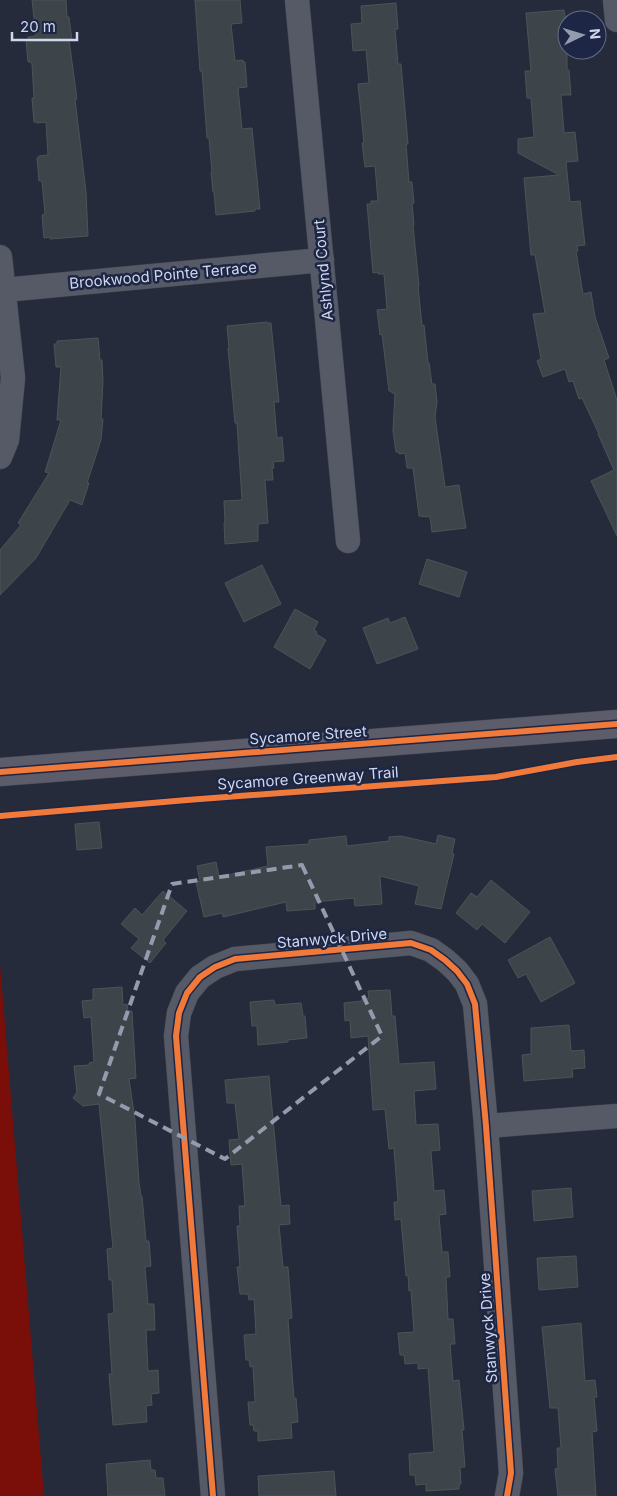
<svg xmlns="http://www.w3.org/2000/svg" width="617" height="1496" font-family="Inter,sans-serif">
<style>
.green{fill:#7a0f0a}
.building{fill:#3d454a;stroke:#4b5456}
.lines{fill:none;stroke-linecap:round;stroke-linejoin:round}
.street-casing{stroke:#444856;stroke-width:25}
.secondary-casing{stroke:#444856;stroke-width:29}
.street{stroke:#565a67;stroke-width:24}
.secondary{stroke:#5c5c6b;stroke-width:28}
.cycleway-casing{stroke:#1d2644;stroke-width:9}
.cycleway{stroke:#f17a3a;stroke-width:6}
.marked{fill:none;stroke:#949bae;stroke-width:4;stroke-dasharray:10 6;stroke-linejoin:round}
.labels{text-anchor:middle;dominant-baseline:central;stroke-width:5;stroke-linejoin:round;paint-order:stroke}
.street-label{font-size:15px;fill:#d0d8ec;stroke:#1d2644}
</style>
<rect width="100%" height="100%" fill="#262b3b"/>
<path class="green" d="M0,965L44,1496H0Z"/>
<g class="building">
<path d="M32,0H66L67,17H69L72,40H69L77,99H75L86,192L88,236L50,239V237L44,238L42,215L45,214L42,181H39L37,158L39,157V156L48,155L46,122L37,123V122H34L32,98H34L32,64L31,62H28L26,40H28V37L36,36Z"/>
<path d="M195,0H240L242,23L231,24L235,61L243,60V62H245L247,87L238,88L242,129L252,128L260,209H255V211L216,215L214,192H213L211,172H212L209,138H207L202,71H200Z"/>
<path d="M396,3L398,29H395L398,64H401L408,144H406L409,182H412L414,203H412L414,225H413L419,286H418L422,326L424,325L428,363H429L432,384H435L437,402L435,417L445,487L459,485L466,528L432,532L430,517L419,516L413,468H407L405,453L399,454V452H396L393,431L395,393H392L391,391H389L382,334L380,335L377,310L387,309L384,274H378V272L373,273L367,204H371V201H378L375,166L365,167L362,143H364L358,84L369,83L366,50L353,51L351,24L362,23L361,6Z"/>
<path d="M564,10L567,29V70H569L571,95H561L564,133L575,132L578,161L566,162L570,202L580,201L585,245L577,246L578,251H576L583,294L591,292L595,317L609,358L604,360L617,400V536L591,481L614,470L598,434H599L582,398L579,399L573,381L569,382L565,369L543,377L537,361L541,359L533,314L545,313L535,255H531L524,178L559,175L518,153V139L534,137L531,98H527L525,71H531L526,13Z"/>
<path d="M267,322V323H271L279,402H274L277,438L282,437L284,461L273,462L274,468H272L273,480H265L268,523L258,524V541L225,544L224,523L225,522L224,501L242,500L237,423H235L228,348H229L227,326Z"/>
<path d="M98,338L100,360H102L103,381L101,419H103L101,440L87,483H89L82,505L70,500L36,558L0,595V550L21,525L18,523L49,473L45,472L61,420H57L61,367H56L54,344H57V341Z"/>
<path d="M427,559L467,572L459,597L419,584Z"/>
<path d="M262,565L281,604L244,622L225,583Z"/>
<path d="M295,609L318,622L314,630L317,632L316,634L326,640L310,669L274,647Z"/>
<path d="M405,617L418,649L377,664L363,628L388,618L390,623Z"/>
<path d="M99,822L102,848L77,850L75,824Z"/>
<path d="M438,835L455,839L452,853L454,854L441,909L415,904L419,886L380,876L382,904L355,906L354,898L315,902V909L287,911L286,902L223,917L222,913L204,917L196,882L200,881L197,866L216,862L219,877L268,866L266,847L309,844V840L346,836L347,846L389,841V837L401,836L436,844Z"/>
<path d="M491,880L530,912L505,943L482,924L477,930L456,913L471,893L477,897Z"/>
<path d="M163,891L187,911L163,940L166,943L150,963L131,948L139,939L121,924L135,908L142,915Z"/>
<path d="M550,937L575,983L541,1002L526,974L518,978L508,960Z"/>
<path d="M122,987L123,1005L127,1004L128,1011H132L136,1078L129,1079L135,1120L139,1183L141,1196H142L146,1241H149L151,1266L145,1267L148,1304H154L155,1330H146L148,1371L158,1370L159,1393L151,1394L152,1405L146,1406L147,1422L113,1425L109,1374H112L108,1314L114,1313L112,1280H109L107,1249L113,1248L99,1104L83,1106L73,1098L77,1092L74,1066L90,1065L89,1063L94,1062L91,1017L84,1018L82,1001L93,1000V989Z"/>
<path d="M390,990L392,1016H395L399,1064L434,1062L436,1089L414,1091L416,1125L438,1124L440,1150L431,1151L434,1191L444,1190L446,1214L439,1215L442,1252H448L450,1277H446L448,1319H453L455,1344H450L453,1381L459,1380L464,1430H462L465,1467H460L461,1484L459,1485V1489L426,1491V1484L416,1485L415,1475H410L409,1454L434,1452L428,1368L418,1369V1363L405,1364L404,1355H400L398,1333L414,1332L411,1290L409,1291L408,1275L406,1276L401,1219L395,1220L394,1202H398L394,1148L389,1149L385,1109L373,1110L368,1036L351,1038L350,1020L345,1021L344,1003L362,1001V999L369,998L368,991Z"/>
<path d="M274,1000L275,1005L301,1003L303,1016H305L307,1038L288,1040V1042L258,1045L257,1026H252L250,1002Z"/>
<path d="M569,1025L571,1051L584,1050L585,1068L572,1069L573,1077L524,1081L522,1055L531,1054V1028Z"/>
<path d="M269,1076L281,1206L289,1205L290,1224L279,1225L283,1267H288L292,1318L288,1319L294,1399L296,1398L298,1422L291,1423L292,1438L258,1441V1431H254L253,1425H250L248,1402H255L253,1366L250,1367L249,1360H246L244,1335L256,1334L254,1299L249,1300L248,1294H240L237,1267H240L237,1226H240L239,1206H245L242,1164L231,1165L229,1140L239,1139L235,1103H227L225,1080Z"/>
<path d="M571,1188L573,1217L534,1221L532,1191Z"/>
<path d="M576,1256L578,1287L539,1290L537,1258Z"/>
<path d="M581,1323L585,1381L595,1380L597,1397H594L597,1431L592,1432L596,1496H558L555,1469L558,1468L557,1448H561L558,1408H550L542,1327Z"/>
<path d="M150,1460L151,1470H155L156,1478H163L165,1496H108L106,1464Z"/>
<path d="M334,1471L336,1496H259L258,1476Z"/>
</g>
<g class="lines">
<g class="street-casing">
<g id="street">
<path d="M297,0L348,541"/>
<path d="M615,0L617,20"/>
<path d="M0,257L13,378L7,440L0,457"/>
<path d="M4,290L322,260"/>
<path d="M486,1126L617,1116"/>
<path d="M213,1496L176,1036L179,1013L187,993L200,977L215,967L235,959L411,943L431,950L445,960L457,971L467,984L475,1004L486,1126L511,1473L507,1496"/>
</g>
</g>
<g class="secondary-casing">
<path id="secondary" d="M0,772L617,724"/>
</g>
<use href="#street" class="street"/>
<use href="#secondary" class="secondary"/>
<g class="cycleway-casing">
<g id="cycleway">
<path d="M0,772L617,724"/>
<path d="M0,816L187,800L496,777L577,762L617,757"/>
<path d="M213,1496L176,1036L179,1013L187,993L200,977L215,967L235,959L411,943L431,950L445,960L457,971L467,984L475,1004L486,1126L511,1473L507,1496"/>
</g>
</g>
<use href="#cycleway" class="cycleway"/>
</g>
<path class="marked" d="M302,865L382,1036L225,1159L99,1094L172,884Z"/>
<g class="labels">
<g class="street-label">
<text transform="translate(323 270) rotate(-95)">Ashlynd Court</text>
<text transform="translate(163 275) rotate(-5)">Brookwood Pointe Terrace</text>
<text transform="translate(308 735) rotate(-4)">Sycamore Street</text>
<text transform="translate(308 778) rotate(-4)">Sycamore Greenway Trail</text>
<text transform="translate(332 938) rotate(-5)">Stanwyck Drive</text>
<text transform="translate(488 1328) rotate(-94)">Stanwyck Drive</text>
</g>
</g>
<g transform="translate(582 35) rotate(85)"><circle r="24" fill="#1d2644" stroke="#656d87"/>
<path d="M0-4L9 19L0 12L-9 19Z" fill="#949bae"/>
<text y="-8" font-size="14" font-weight="bold" text-anchor="middle" fill="#d0d8ec">N</text>
</g>
<path d="M12 32v8h65v-8" fill="none" stroke="#d0d8ec" stroke-width="2.5"/>
<text x="20" y="32" font-size="15" fill="#d0d8ec" stroke="#1d2644" stroke-width="4" paint-order="stroke">20 m</text>
</svg>
